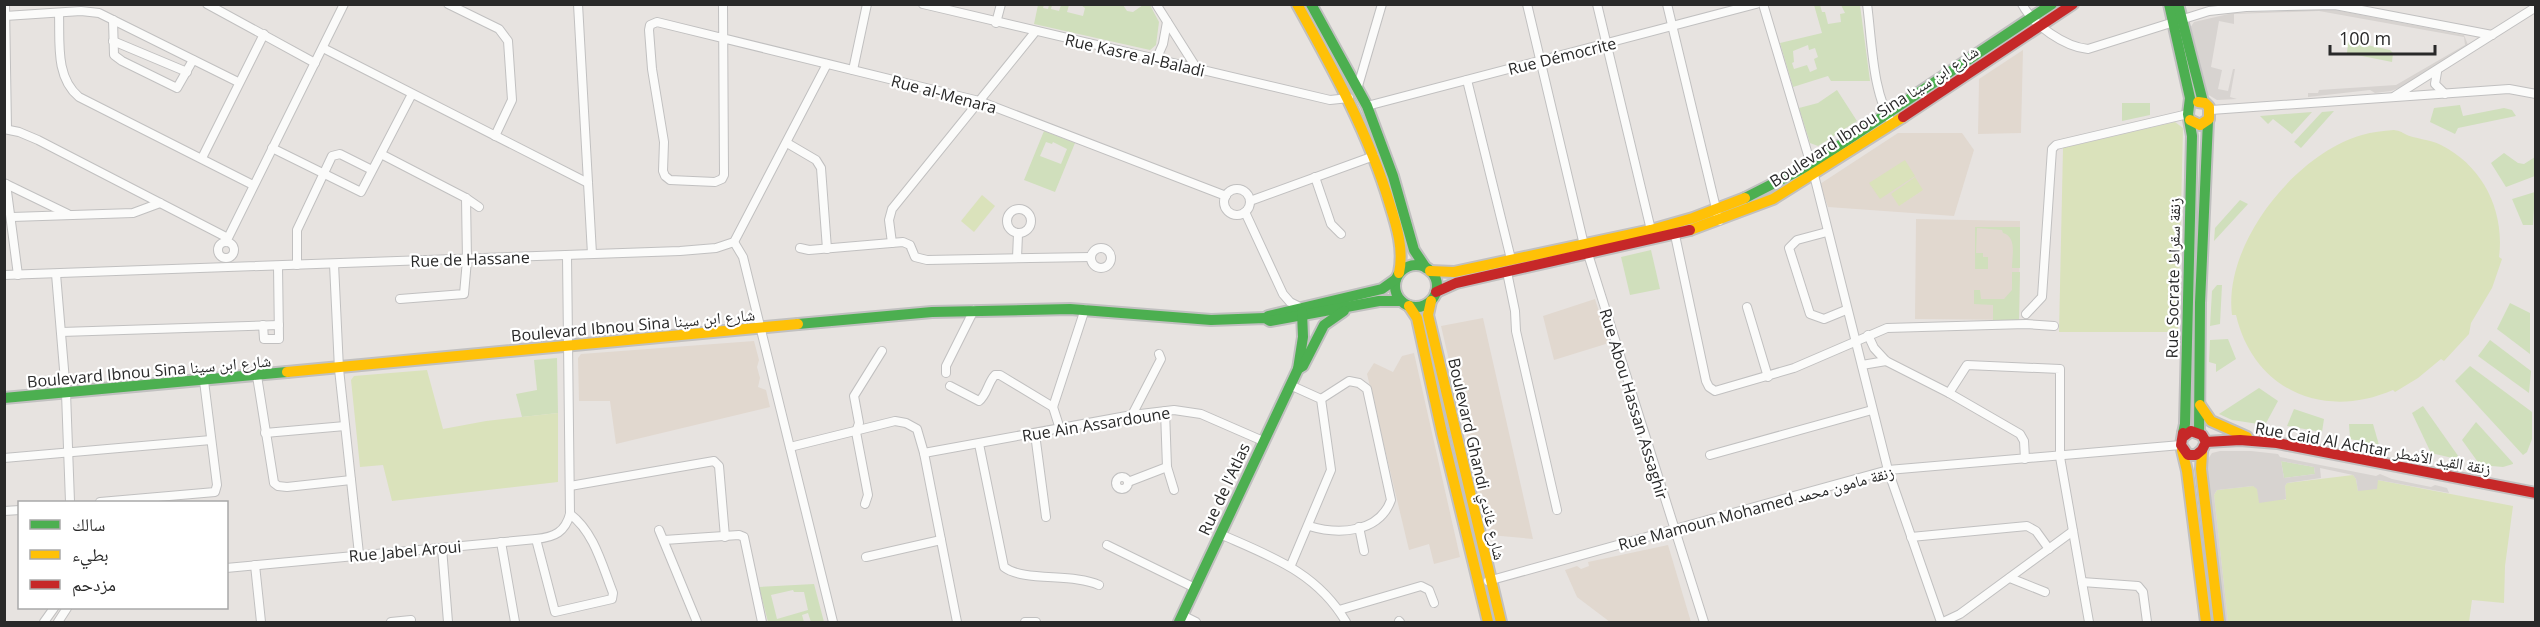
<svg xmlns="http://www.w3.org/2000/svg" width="2540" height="627" font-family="'Open Sans','Noto Naskh Arabic',sans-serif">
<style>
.education{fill:#e1d8cf}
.green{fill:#d0dfbc;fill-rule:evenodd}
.pitch{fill:#dae2bb}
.plaza{fill:#d7d3d0;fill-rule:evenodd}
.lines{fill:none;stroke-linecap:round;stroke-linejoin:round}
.street-casing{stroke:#c1c0c0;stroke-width:10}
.fast-casing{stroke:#c1c0c0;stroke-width:14}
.slow-casing{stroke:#c1c0c0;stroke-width:14}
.jam-casing{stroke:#c1c0c0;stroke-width:14}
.street{stroke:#fbfbfa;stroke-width:8}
.fast{stroke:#4caf50;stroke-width:10}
.slow{stroke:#ffc107;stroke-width:10}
.jam{stroke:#c62828;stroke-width:10}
.labels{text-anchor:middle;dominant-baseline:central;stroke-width:4.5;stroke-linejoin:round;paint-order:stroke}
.street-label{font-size:16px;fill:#292929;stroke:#fff}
</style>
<rect width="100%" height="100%" fill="#e7e3e0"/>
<g class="education">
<path d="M2023,50L2021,133L1978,134L1979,79Z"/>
<path d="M1898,133H1962L1974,150L1954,216L1828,207L1820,184Z"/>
<path d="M1916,219L2020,221L2019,320L1915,319Z"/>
<path d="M1595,299L1609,343L1554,360L1543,316Z"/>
<path d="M1483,318L1533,539L1490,535L1441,326Z"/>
<path d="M754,341L759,360L757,367L760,378L758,387L766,390L770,407L616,444L610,401H579L578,358L581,354Z"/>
<path d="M1414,353L1460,557L1434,564L1429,544L1409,550L1367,374L1374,363L1393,372L1402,356Z"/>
<path d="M1668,545L1691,622H1610L1577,597L1565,570L1577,566L1581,569L1589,566L1588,562Z"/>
</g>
<g class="green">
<path d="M1038,5H1044L1043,8L1048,9L1049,5H1052L1051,9L1059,11L1061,5H1069L1067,12L1083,16L1085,8L1081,5H1123L1127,11L1133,12L1143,5H1150L1159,22L1156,45L1150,50L1034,24Z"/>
<path d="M1814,5H1820L1822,12H1825L1828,24L1841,22L1840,14L1845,13L1841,5H1860L1870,81H1831L1828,76L1793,87L1780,43L1822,33ZM1808,45L1809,50L1815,48L1818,57L1814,59L1817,69L1810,72L1807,65L1794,69L1792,63L1794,62L1793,51Z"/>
<path d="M2348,41L2390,50L2393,53L2392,62L2347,53Z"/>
<path d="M1837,90L1857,121L1818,146L1810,143L1799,108L1818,103Z"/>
<path d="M2122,103H2150V115L2122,121Z"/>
<path d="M2460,105L2463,116L2504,108L2512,110L2516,116L2458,128L2455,134L2430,122L2434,108Z"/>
<path d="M2334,111L2301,148L2294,142L2322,112Z"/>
<path d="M2312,112L2292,134L2273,119L2268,124L2260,116Z"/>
<path d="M1044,131L1075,143L1055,192L1024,180ZM1046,142L1052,144L1053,142L1067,149L1061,164L1040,156Z"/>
<path d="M2504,153L2518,163L2524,164L2535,157V176L2506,187L2491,163Z"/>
<path d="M2535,192L2533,225H2523L2512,199Z"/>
<path d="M2240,200L2248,204L2214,241L2215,228Z"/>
<path d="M1975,227H2020V268H2012C2012,255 2017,237 2003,233L2002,230L1977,228L1976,253H1983V257H1988V269H1975Z"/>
<path d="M1651,250L1660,289L1630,295L1621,257Z"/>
<path d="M2012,272H2020L2019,320H1993V305L1974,304V290H1980L1981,299H2004L2012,290Z"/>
<path d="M2217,285H2222L2220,324L2210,326L2212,291Z"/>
<path d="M2510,303L2530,313V354L2497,329Z"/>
<path d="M2228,339L2236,359L2216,372V364L2209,362L2210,340Z"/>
<path d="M2490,340L2531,371L2529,393L2478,356Z"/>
<path d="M557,358L558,413L522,417L516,394L537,390L534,360Z"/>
<path d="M2470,366L2532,412V439L2527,452L2523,455L2455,381Z"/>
<path d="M2259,388L2278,401L2265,425L2232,420L2219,414Z"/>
<path d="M2423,406L2461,460L2431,453L2412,413Z"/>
<path d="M2294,409L2324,419L2322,432L2287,426Z"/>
<path d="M2476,422L2513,463V464L2503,467L2480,465L2462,440Z"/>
<path d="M2349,424H2373L2379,445L2350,439Z"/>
<path d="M2281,461L2314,467L2315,474L2284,478Z"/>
<path d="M814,584L824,622H811L808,613L802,615L804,622H768L759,587ZM793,590L794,592H804L808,610L777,619L771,595Z"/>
</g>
<g class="pitch">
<path d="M2175,122L2183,128L2178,332H2059L2063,148Z"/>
<path d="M2394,130C2401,131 2401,132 2405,134C2414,139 2430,139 2441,145C2483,166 2505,211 2499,257L2502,259L2492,288L2471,323L2469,334L2444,361L2441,359L2418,378L2395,392L2393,390C2324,420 2254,391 2236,315H2232C2223,244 2295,154 2362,135C2372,132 2383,131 2394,130Z"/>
<path d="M1905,160L1915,176L1880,199L1869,183Z"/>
<path d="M1915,177L1923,190L1899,206L1891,194Z"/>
<path d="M982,195L995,206L974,232L961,221Z"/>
<path d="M427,370L443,429L486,421L558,413V482L392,501L383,465L360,467L351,380L354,376Z"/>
<path d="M2353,475L2356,479L2358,491L2378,480L2513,506L2505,566L2504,603L2472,600L2469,622H2228L2214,495L2217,490L2253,486L2286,500L2285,486L2287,483Z"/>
</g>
<g class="plaza">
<path d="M2330,9L2464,35L2468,45L2404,86L2391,91L2375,93L2370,90L2308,97V93H2318L2319,90L2396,85L2465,45L2464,37L2319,11L2234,14V24L2219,21L2211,67L2222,70L2218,89L2228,91L2233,69H2235L2230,97L2237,99L2217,100L2207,94L2193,36L2191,35L2190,28L2194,22L2233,13Z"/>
<path d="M2220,451H2251L2278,454L2280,457L2376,476L2380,474L2392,479L2431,487L2435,485L2447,488L2449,493L2378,480L2377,489L2358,491L2356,479L2353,475L2320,468L2321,478L2287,483L2285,486L2286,499L2259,503L2257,489L2253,486L2217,490L2214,495L2228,622H2223L2225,621L2206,469L2208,459L2212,453ZM2281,461L2314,467L2315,474L2284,478Z"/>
</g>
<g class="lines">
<g class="street-casing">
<g id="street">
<path d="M5,4L7,129"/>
<path d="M207,4L315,63"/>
<path d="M448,4L499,29L508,41L512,100L495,136"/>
<path d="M578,4L592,254"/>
<path d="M723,4L724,175L722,179L715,182L670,180L665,176L663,171L664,142L652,69L649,30L650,25L657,22L979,101L1226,196"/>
<path d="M923,4L1330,100L1349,98"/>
<path d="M1156,4L1197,69"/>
<path d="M1527,4L1584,245"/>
<path d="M1597,4L1651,230"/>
<path d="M1667,4L1719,221"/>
<path d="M1763,4L1814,175L1888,470L1941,622"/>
<path d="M1867,4C1872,40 1872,95 1893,124"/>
<path d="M2022,4C2033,25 2065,47 2088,49L2209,11L2246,7L2335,5L2492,35"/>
<path d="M59,13C60,42 55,77 79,97L253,185"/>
<path d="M5,16L81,11L99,13L238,82"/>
<path d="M113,20L114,55L122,61L177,88L193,60"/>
<path d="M996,23L1001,4"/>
<path d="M113,41L187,72"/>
<path d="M323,48L588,183"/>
<path d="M1156,60L1163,44L1167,22"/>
<path d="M853,70L867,4"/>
<path d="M2437,72L2435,84L2445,94"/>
<path d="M1467,80L1511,259"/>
<path d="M1358,86L1382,4"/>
<path d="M2395,96L2536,7"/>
<path d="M1367,106L1756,4"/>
<path d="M2211,110L2509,89L2536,94"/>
<path d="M4,129L19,132L38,140L226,237"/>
<path d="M787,143L816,160L821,168L827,249"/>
<path d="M272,148L361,192L412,94"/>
<path d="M381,154L466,198L479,207"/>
<path d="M202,158L264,34"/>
<path d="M1315,177L1331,224L1341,234"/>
<path d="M4,183L68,214"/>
<path d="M6,184L18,275"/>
<circle cx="1237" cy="202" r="13"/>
<path d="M1250,201L1374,156"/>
<circle cx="1019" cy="221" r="12"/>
<path d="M1245,212L1283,294L1290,302L1302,308"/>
<path d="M12,217L133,213L160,203"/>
<path d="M1827,232L1797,240L1789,248L1810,314L1824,319L1846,310"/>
<path d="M1675,235L1706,381L1709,387L1715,391L1794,368L1887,328L2026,324L2054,326"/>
<circle cx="226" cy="250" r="8"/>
<path d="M226,242L344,4"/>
<path d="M734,242L743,257L833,622"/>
<path d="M892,243L889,220L892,209L1035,32"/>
<circle cx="1101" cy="258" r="10"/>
<path d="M800,248L809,250L903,242L910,245L915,257L927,260L1091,257"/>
<path d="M1588,254L1704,622"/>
<path d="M1017,258L1018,234"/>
<path d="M334,264L339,369L359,554"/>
<path d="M297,265V230L332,156L340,154L372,170"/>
<path d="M1507,272L1515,311L1516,331L1557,510"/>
<path d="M56,274L66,393L70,502"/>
<path d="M4,275L680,251L716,248L734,242L827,64"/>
<path d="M400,299L464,294L467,260L466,198"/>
<path d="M1747,307L1768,377"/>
<path d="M2026,314L2042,297L2052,149L2056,145L2188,114"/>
<path d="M263,325L264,339H279L278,266"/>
<path d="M61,332L279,325"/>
<path d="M1868,335L1874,348L1886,361L1949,393L2020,434L2024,441L2025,459"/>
<path d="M1862,365L1886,361"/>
<path d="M946,373V366L974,310"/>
<path d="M257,376L274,483L278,486L287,487L351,480"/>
<path d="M1290,385L1321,399L1331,470L1291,565"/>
<path d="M950,386L979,401C987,395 988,382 995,375H1000L1053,407"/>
<path d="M1949,393L1967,365L2060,369V457L2089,622"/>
<path d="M1165,411L1167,467L1174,490"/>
<path d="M1132,415L1161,359L1159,354"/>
<path d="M1060,429L1053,407L1085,309"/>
<path d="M265,433L345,426"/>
<path d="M1035,434L1046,517"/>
<path d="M979,444L1004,567C1023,582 1073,573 1099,585"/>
<path d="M790,447L895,421L906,423L917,429L924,453L957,622"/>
<path d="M924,453L1132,415L1174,410L1201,414L1263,441"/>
<path d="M1710,455L1872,410"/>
<path d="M4,458L211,440"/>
<circle cx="1122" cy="483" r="6"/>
<path d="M1128,482L1167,467"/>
<path d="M570,486L714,461L719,466L725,537"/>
<path d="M100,502L215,492L217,485L204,381"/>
<path d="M865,504L868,495L856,432L859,423L854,396L882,351"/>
<path d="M4,511L20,510"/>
<path d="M1309,526C1339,535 1379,533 1391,500L1367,389L1359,383L1349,381L1321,399"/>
<path d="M1359,527L1364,551"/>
<path d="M659,530L697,622"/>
<path d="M1220,534C1270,556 1317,572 1346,622"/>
<path d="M1911,537L2027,526L2036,531L2049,549"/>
<path d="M536,539L555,612L612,599L613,593C602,565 594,532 570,514"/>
<path d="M664,540L739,535L744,537L762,622"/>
<path d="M501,542L515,622"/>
<path d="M1107,545L1195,588"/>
<path d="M442,548L448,622"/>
<path d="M866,557L941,540"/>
<path d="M255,565L261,622"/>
<path d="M226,568L536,539C555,537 565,532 570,514L567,256"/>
<path d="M2010,578L2045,592"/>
<path d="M1488,581L1888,470L2181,445"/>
<path d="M2082,582L2138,586L2143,592L2147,622"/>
<path d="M1339,610L1421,586L1429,590L1434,603"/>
<path d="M1182,615L1196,622"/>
<path d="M1399,621L1400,622"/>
<path d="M44,622L54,608"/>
<path d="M58,622L67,608"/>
<path d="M391,622L411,620"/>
<path d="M1025,622H1036"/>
<path d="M1943,622L1960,614L2073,531"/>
</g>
</g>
<g class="fast-casing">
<g id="fast">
<path d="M1311,4L1367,106L1393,176L1414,250L1426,268"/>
<path d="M2169,4L2190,98L2188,114L2192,136L2185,424L2183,433"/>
<path d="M2178,4L2203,102"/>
<path d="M1745,198L1810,165L2052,4"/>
<circle cx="1416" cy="286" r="21"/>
<path d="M1268,316L1382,289L1396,279"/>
<path d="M798,324L932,312L1070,309L1211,320L1265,318L1270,321L1379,301H1401"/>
<path d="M1298,369L1303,337L1302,312"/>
<path d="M4,398L287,372"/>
<path d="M2199,433L2200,303L2208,121"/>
<path d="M1179,622L1298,369L1303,366L1324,325L1344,311"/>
</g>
</g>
<g class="slow-casing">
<g id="slow">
<path d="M1297,4C1333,69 1369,134 1390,205C1397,227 1404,250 1399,273"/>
<path d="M2190,120L2200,125L2209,119V107L2205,103L2198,102"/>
<path d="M1690,230L1773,199L1903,117"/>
<path d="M1430,271L1454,272L1651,230L1693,218L1745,198"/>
<path d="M1431,301L1428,315L1501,622"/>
<path d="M1409,306L1417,318L1442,433L1488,622"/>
<path d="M287,372L798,324"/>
<path d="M2200,405L2211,421L2247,437"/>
<path d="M2182,450L2187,471L2206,622"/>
<path d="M2202,452L2201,469L2219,622"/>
</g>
</g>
<g class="jam-casing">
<g id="jam">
<path d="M1903,117L2073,4"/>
<path d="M1436,292L1456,283L1690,230"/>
<path d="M2183,433L2181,445L2188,455H2196L2202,450L2206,442L2202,435L2191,431L2183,437"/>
<path d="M2206,442L2240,440L2277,443L2536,493"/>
</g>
</g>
<use href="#street" class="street"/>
<use href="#fast" class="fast"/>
<use href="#slow" class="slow"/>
<use href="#jam" class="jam"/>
</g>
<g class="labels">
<g class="street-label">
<text transform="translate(1135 55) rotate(13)">Rue Kasre al-Baladi</text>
<text transform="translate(1562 56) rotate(-14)">Rue Démocrite</text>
<text transform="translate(944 94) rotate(15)">Rue al-Menara</text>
<text transform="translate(1874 116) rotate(-33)">Boulevard Ibnou Sina شارع ابن سينا</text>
<text transform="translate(470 259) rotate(-2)">Rue de Hassane</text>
<text transform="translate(2173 278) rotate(-89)">Rue Socrate زنقة سقراط</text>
<text transform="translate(633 325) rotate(-5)">Boulevard Ibnou Sina شارع ابن سينا</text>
<text transform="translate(149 371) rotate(-5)">Boulevard Ibnou Sina شارع ابن سينا</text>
<text transform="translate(1634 404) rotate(73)">Rue Abou Hassan Assaghir</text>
<text transform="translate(1096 424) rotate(-9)">Rue Ain Assardoune</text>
<text transform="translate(2373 448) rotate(10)">Rue Caid Al Achtar زنقة القيد الأشطر</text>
<text transform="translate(1477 459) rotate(77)">Boulevard Ghandi شارع غاندي</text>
<text transform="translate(1224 489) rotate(-65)">Rue de l'Atlas</text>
<text transform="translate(1756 508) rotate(-15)">Rue Mamoun Mohamed زنقة مامون محمد</text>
<text transform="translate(405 551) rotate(-5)">Rue Jabel Aroui</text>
</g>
</g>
<rect width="2540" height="627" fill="none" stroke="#292929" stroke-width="12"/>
<rect x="18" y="501" width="210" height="108" fill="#ffffff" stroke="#a9a9a9" stroke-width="1.5"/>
<rect x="30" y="520" width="30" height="9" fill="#4caf50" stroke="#a9a9a9" stroke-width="1.5"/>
<text x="72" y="531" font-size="18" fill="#292929">سالك</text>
<rect x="30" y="550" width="30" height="9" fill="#ffc107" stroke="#a9a9a9" stroke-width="1.5"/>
<text x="72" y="561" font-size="18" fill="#292929">بطيء</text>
<rect x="30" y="580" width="30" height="9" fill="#c62828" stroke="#a9a9a9" stroke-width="1.5"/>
<text x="72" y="591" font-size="18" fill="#292929">مزدحم</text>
<path d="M2330 45v9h105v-9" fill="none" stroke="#292929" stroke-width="3"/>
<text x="2339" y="45" font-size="18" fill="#292929" stroke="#ffffff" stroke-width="4.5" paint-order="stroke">100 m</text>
</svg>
